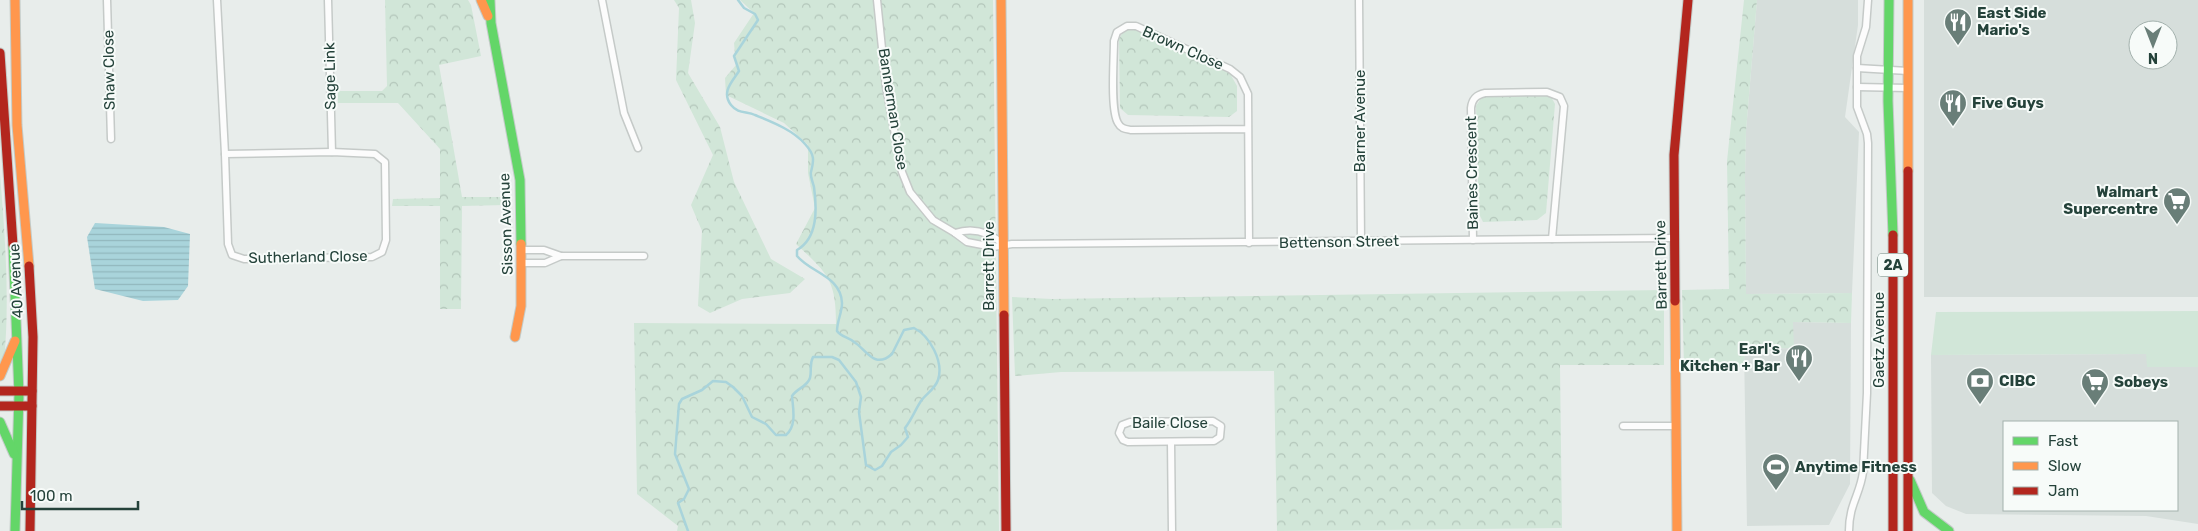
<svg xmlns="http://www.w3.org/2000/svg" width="2198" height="531" font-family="Rubik,sans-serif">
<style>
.built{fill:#d6dedb;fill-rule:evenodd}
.grass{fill:#d1e6d8}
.park{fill:url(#park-crowns)}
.water{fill:url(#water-rules)}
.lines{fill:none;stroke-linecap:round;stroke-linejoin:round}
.stream{stroke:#a9d4db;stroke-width:2.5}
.street-casing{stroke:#c5cac8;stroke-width:9}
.fast-casing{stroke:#c3cbc8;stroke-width:11}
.slow-casing{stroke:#c3cbc8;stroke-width:11}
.jam-casing{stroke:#c3cbc8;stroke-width:11}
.street{stroke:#fcfcfc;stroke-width:6}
.fast{stroke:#63d668;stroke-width:9}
.slow{stroke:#ff974d;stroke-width:9}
.jam{stroke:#b3261e;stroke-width:9}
.labels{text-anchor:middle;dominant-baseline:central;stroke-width:4;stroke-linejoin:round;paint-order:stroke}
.shield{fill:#f7fbf9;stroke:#637a73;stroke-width:1}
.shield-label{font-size:14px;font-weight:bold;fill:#24423a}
.poi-label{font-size:15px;font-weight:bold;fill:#24423a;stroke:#f7fbf9;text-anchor:start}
.street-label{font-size:15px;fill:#24423a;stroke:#f7fbf9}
</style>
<defs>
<pattern id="park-crowns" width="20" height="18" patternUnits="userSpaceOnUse" patternTransform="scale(1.25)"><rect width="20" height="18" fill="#d1e6d8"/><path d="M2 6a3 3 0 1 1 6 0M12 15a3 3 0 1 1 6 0" fill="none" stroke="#b3c6ba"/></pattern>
<pattern id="water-rules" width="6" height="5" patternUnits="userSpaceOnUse" patternTransform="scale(1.25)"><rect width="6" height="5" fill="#a9d4db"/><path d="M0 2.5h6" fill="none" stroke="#91b7bd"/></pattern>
</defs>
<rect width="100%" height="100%" fill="#e8edeb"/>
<g class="built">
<path d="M1757,0H1858V25L1845,117L1859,132L1852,293L1746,294L1745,177L1746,131Z"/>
<path d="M1924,0H2198V297H1924ZM2138,30H2168V60H2138Z"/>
<path d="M1793,322L1851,323L1850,484L1829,525L1747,526L1744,349L1793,348Z"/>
<path d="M2147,354V367H2198V524L2146,516L1966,514L1946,506L1932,493L1931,355ZM2004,422H2177V510H2004Z"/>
</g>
<path class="grass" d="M2198,311V367H2147L2146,354L1931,355L1936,312Z"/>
<g class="park">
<path d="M385,0H468L471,5L481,56L439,65L462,197H507L506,205L462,206L461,309H440V206H392L393,199L440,198V149L398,103H338V91H382L387,86Z"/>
<path d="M674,0H691L695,23L688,73L720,127L734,182L771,259L805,279L790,293L742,299L710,313L698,306L702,231L691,205L713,155L676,80L679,8Z"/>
<path d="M740,0H993L999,531H677L678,526L637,494L634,323L836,324C836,279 827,273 796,244L815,208L808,173V145L784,123L726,95L725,78L736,65L734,43L754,13Z"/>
<path d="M1744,0H1757L1746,131L1745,177L1746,294L1852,293L1851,323L1793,322L1794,348L1745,349L1744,367H1684L1682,290L1729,289L1727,161Z"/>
<path d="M1132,26L1228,70L1237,86V111L1229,117L1128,115L1120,108L1119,39L1125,28Z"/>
<path d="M1549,93L1555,104L1546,213L1537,220L1483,222L1479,214L1476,106L1483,95Z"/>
<path d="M0,174C5,236 10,299 4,361L0,366Z"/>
<path d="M1664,290V365H1560L1562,528L1277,531L1274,371L1061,372L1015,376L1012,297L1052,299Z"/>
</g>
<path class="water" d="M95,223L164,227L190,234L188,286L178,300L143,301L95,289L87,237Z"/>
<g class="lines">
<path class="stream" d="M688,531L678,503L684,499L689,489L675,454L679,404L682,399L702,390L713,381L726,382L733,387L742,396L752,417L766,424L776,435H786C797,426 793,408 792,396C797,388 807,387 810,378C812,370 809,365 813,357H832L839,360L856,382L861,397L859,412L866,465L875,470L882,466L891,452L901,445L908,437L905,428C912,419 915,410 921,401C926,394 935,389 938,380C944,362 930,336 914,328L904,330L892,354C874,370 866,349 854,342C848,337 841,337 837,331C837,321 842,313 842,303C841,276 811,273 797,256V250C818,238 817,209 814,187C813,183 810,176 811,172C814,160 815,155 805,144C793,130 772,122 755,115C747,111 738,114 731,105C721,92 732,82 739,71L734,56L758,20L755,14L744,8L738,0"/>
<g class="street-casing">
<g id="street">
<path d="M107,0L111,139"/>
<path d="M217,0L225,154"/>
<path d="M328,0L332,152"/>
<path d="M602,0L624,113L638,148"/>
<path d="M877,0L886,87L902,172L910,192L933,220L955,233L967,242L993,247L1012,244L1674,238"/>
<path d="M1359,0L1361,241"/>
<path d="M1857,68L1908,71"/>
<path d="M1857,87L1908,88"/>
<path d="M1248,129L1131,130C1126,129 1121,129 1118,123C1110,110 1114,59 1114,41L1117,32L1127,26H1136L1230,69L1240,77L1248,94L1249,243"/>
<path d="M332,152L375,154L385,162L386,240L382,252L372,257L244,259L232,255L228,244L225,154Z"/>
<path d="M955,233C973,227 989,232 1003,244"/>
<path d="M1473,240L1471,108C1472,99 1476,95 1485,93L1547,92L1560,97L1564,106L1552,239"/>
<path d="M521,250H544L561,256H644"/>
<path d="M521,263H545L561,256"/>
<path d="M1213,421L1221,426L1220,437L1214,441L1128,442L1123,440L1119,433L1122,425L1130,422Z"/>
<path d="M1623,426H1676"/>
<path d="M1171,442L1172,531"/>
<path d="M1849,531C1849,504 1860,495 1863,472L1867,393L1868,143L1867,134L1857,107V56L1866,27L1868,0"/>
</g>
</g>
<g class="fast-casing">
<g id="fast">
<path d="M490,0L491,23L520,180L521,244"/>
<path d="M1889,0L1888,101L1893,235"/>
<path d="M13,245L19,394L15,531"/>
<path d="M0,422L14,454"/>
<path d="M1910,480L1924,512L1949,531"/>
</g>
</g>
<g class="slow-casing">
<g id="slow">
<path d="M15,0L17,125L29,266"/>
<path d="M481,0L488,16"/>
<path d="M1001,0L1004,315"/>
<path d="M1908,0V171"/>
<path d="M1675,301L1677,531"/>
<path d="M515,337L521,306V244"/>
<path d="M0,376L15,341"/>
</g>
</g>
<g class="jam-casing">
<g id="jam">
<path d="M0,53L13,245"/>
<path d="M1908,171V531"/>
<path d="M1893,235V531"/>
<path d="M29,266L33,337L30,531"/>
<path d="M1675,301L1674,155L1688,0"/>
<path d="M1004,315L1006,531"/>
<path d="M0,391H32"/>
<path d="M0,406H32"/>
</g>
</g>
<use href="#street" class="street"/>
<use href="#fast" class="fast"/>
<use href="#slow" class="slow"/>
<use href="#jam" class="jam"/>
</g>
<defs>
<g id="restaurant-pin" transform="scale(1.4375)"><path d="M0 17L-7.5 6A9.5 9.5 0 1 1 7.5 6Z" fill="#697e78" stroke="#f7fbf9"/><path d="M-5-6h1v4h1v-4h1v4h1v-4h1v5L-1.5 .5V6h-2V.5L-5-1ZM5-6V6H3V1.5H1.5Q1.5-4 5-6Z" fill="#fff"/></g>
<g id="supermarket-pin" transform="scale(1.4375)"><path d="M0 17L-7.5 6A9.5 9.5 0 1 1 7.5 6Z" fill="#697e78" stroke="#f7fbf9"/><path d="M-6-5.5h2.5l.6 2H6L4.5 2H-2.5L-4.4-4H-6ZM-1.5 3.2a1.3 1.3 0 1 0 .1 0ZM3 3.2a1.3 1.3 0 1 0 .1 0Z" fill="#fff"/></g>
<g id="bank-pin" transform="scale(1.4375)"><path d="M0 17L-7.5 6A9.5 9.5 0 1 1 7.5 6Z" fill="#697e78" stroke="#f7fbf9"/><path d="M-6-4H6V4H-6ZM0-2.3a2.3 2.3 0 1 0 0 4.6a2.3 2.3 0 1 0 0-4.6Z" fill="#fff"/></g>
<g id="stadium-pin" transform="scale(1.4375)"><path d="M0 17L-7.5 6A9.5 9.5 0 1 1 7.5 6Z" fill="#697e78" stroke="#f7fbf9"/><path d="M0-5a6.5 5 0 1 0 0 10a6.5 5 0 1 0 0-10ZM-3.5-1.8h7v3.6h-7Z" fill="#fff"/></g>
</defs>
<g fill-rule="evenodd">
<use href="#restaurant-pin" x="1958" y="22"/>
<use href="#restaurant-pin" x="1953" y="103"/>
<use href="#supermarket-pin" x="2177" y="201"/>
<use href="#restaurant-pin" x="1799" y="358"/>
<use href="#bank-pin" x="1980" y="381"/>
<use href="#supermarket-pin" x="2095" y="382"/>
<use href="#stadium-pin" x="1776" y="467"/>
</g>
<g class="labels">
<rect class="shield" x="1878" y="253.5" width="30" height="23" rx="4"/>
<g class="shield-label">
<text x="1893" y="265">2A</text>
</g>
<g class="poi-label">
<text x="1977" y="13">East Side<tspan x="1977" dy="17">Mario's</tspan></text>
<text x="1972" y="103">Five Guys</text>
<text x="2158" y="192" text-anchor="end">Walmart<tspan x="2158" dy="17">Supercentre</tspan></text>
<text x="1780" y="349" text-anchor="end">Earl's<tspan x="1780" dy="17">Kitchen + Bar</tspan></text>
<text x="1999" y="381">CIBC</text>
<text x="2114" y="382">Sobeys</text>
<text x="1795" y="467">Anytime Fitness</text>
</g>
<g class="street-label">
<text transform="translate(1183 48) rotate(24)">Brown Close</text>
<text transform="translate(109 70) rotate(-91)">Shaw Close</text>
<text transform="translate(330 76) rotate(-91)">Sage Link</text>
<text transform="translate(893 109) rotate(81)">Bannerman Close</text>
<text transform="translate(1360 121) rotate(-90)">Barner Avenue</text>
<text transform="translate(1472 173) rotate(-91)">Baines Crescent</text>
<text transform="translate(506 224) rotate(-92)">Sisson Avenue</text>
<text transform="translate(1339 242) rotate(-1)">Bettenson Street</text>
<text transform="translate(308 257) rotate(-1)">Sutherland Close</text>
<text transform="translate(1661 265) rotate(-91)">Barrett Drive</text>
<text transform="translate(989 266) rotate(-90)">Barrett Drive</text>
<text transform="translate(16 281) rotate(-93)">40 Avenue</text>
<text transform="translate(1879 340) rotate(-90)">Gaetz Avenue</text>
<text x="1170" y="423">Baile Close</text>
</g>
</g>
<rect x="2003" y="421" width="175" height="90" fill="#f7fbf9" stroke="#a3b1ad"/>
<rect x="2013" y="437" width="25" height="8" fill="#63d668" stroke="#a3b1ad"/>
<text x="2048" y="446" font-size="15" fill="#24423a">Fast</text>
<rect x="2013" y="462" width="25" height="8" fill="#ff974d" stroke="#a3b1ad"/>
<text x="2048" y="471" font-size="15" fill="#24423a">Slow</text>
<rect x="2013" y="487" width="25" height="8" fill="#b3261e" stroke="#a3b1ad"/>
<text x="2048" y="496" font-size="15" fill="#24423a">Jam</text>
<g transform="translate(2153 45) rotate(180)"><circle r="24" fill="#f7fbf9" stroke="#a3b1ad"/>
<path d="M0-4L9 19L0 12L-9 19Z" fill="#697e78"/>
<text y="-8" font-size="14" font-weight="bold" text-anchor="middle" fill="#24423a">N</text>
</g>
<path d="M22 501v8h116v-8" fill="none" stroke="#24423a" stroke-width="2.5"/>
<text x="30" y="501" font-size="15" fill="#24423a" stroke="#f7fbf9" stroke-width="4" paint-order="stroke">100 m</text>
</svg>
